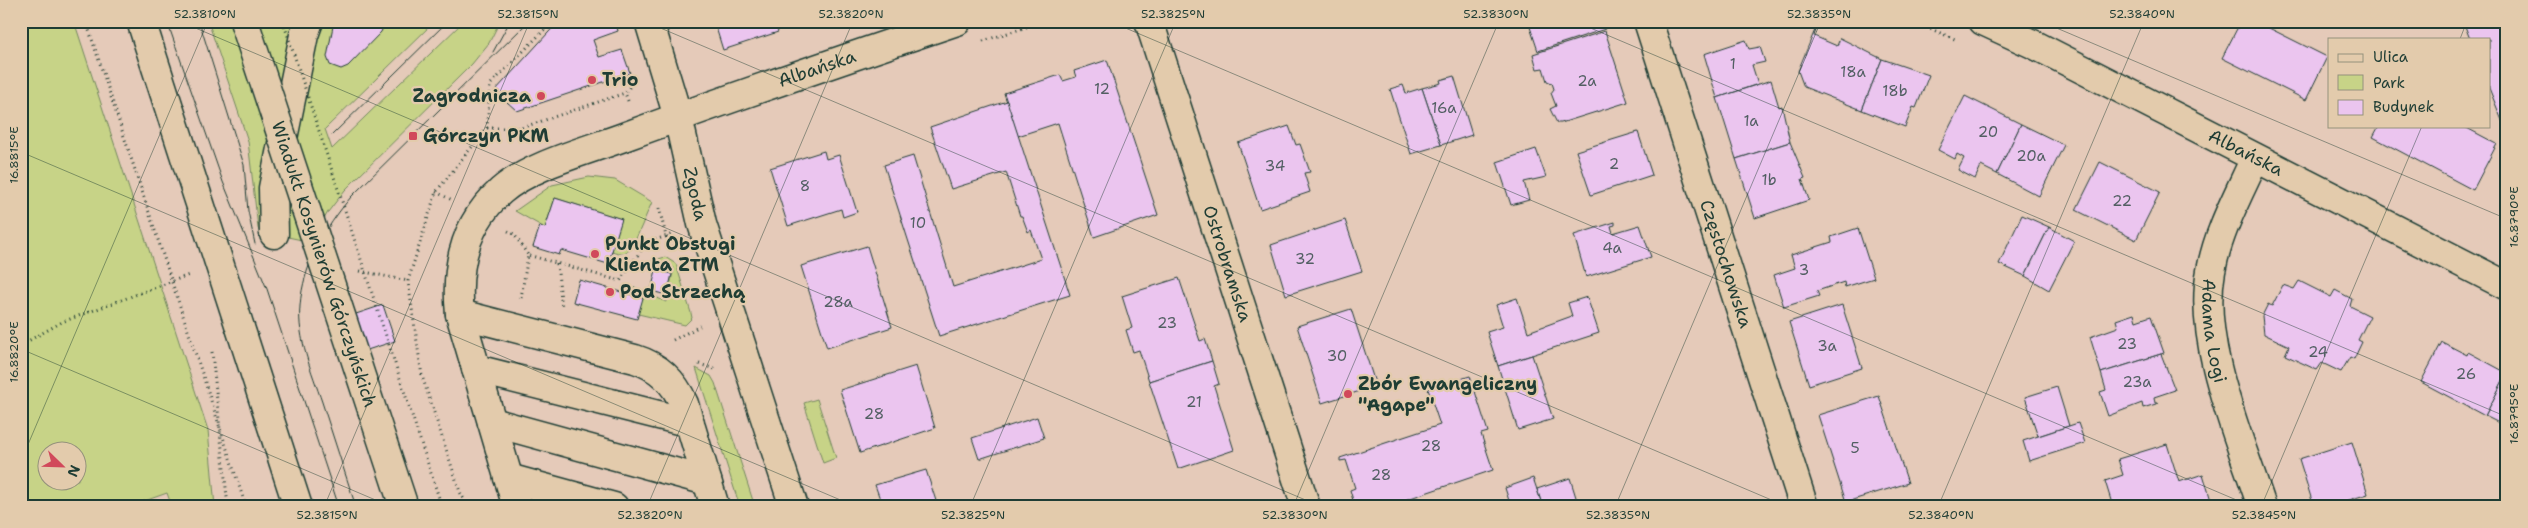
<svg xmlns="http://www.w3.org/2000/svg" width="2528" height="528" font-family="'Shantell Sans',sans-serif">
<style>
.green{fill:#c7d387;stroke:#73885e;fill-rule:evenodd}
.building{fill:#ebc5ef;stroke:#1f3d34}
.lines{fill:none;stroke-linecap:round;stroke-linejoin:round}
.minor-casing{stroke:#1f3d34;stroke-width:31}
.path{stroke:#1f3d34;stroke-width:3;stroke-dasharray:1 4;stroke-linecap:butt}
.minor{stroke:#e3cbac;stroke-width:28}
.tram{stroke:#1f3d34;stroke-width:1}
.major-bridge-casing{stroke:#1f3d34;stroke-width:31;stroke-linecap:butt}
.path-bridge{stroke:#1f3d34;stroke-width:3;stroke-dasharray:1 4;stroke-linecap:butt}
.major-bridge{stroke:#e3cbac;stroke-width:28}
.ticks{fill:none;stroke:#1f3d34;stroke-width:1;stroke-opacity:0.45}
.poi-dot{fill:#d1495b;stroke:#e3cbac;stroke-width:2}
.labels{text-anchor:middle;dominant-baseline:central;stroke-width:4.5;stroke-linejoin:round;paint-order:stroke}
.number-label{font-size:15px;fill:#525f63}
.street-label{font-size:18px;fill:#1f3d34;stroke:#e3cbac}
.poi-label{font-size:18px;font-weight:bold;fill:#1f3d34;stroke:#e3cbac;text-anchor:start}
.neatline{fill:none;stroke:#1f3d34;stroke-width:2}
.ticks-label{font-size:12px;text-anchor:middle;fill:#1f3d34}
</style>
<rect width="100%" height="100%" fill="#e5cab9"/>
<filter id="ink" filterUnits="userSpaceOnUse"><feTurbulence type="fractalNoise" baseFrequency=".02" numOctaves="2"/><feDisplacementMap in="SourceGraphic" scale="10" xChannelSelector="R" yChannelSelector="G"/><feConvolveMatrix kernelMatrix="1 2 1 2 8 2 1 2 1" color-interpolation-filters="sRGB"/></filter>
<g filter="url(#ink)">
<g class="green">
<path d="M21,21H74L208,430L215,507H172L167,493L139,503L140,507H24L21,499ZM78,450V480H48V450Z"/>
<path d="M208,21H435L325,129L332,149L464,21H500L489,43L472,64L345,190L328,212L311,242L274,234L261,237L258,228L248,141Z"/>
<path d="M589,177L615,180L652,202L632,248C625,254 620,254 612,251L621,219L555,198L545,228L515,211L552,185Z"/>
<path d="M665,257L676,264L691,313L692,318L685,325L634,313L627,300L634,287L666,302L674,268L644,267L652,261Z"/>
<path d="M696,368L711,376L715,383L755,507H740Z"/>
<path d="M817,399L836,458L823,463L804,403Z"/>
</g>
<g class="building">
<path d="M334,21H386L381,32L348,66L341,69L330,65L327,57Z"/>
<path d="M559,21H615L618,31L593,40L599,57L622,50L630,73L517,111L495,91Z"/>
<path d="M714,21H774L778,32L723,50Z"/>
<path d="M1528,21H1602L1605,29L1538,51Z"/>
<path d="M2241,21H2255L2327,57L2306,100L2222,58Z"/>
<path d="M2463,21H2507V133L2489,88V39H2470Z"/>
<path d="M1815,30H1816L1814,36L1837,46L1840,38L1882,59L1862,110L1804,87L1798,71Z"/>
<path d="M1605,31L1628,102L1561,123H1557L1550,109L1556,106L1551,93L1554,89L1552,83L1547,81L1543,68L1537,69L1533,54Z"/>
<path d="M1746,40L1749,49L1760,47L1765,62L1752,65L1758,84L1717,98L1704,54Z"/>
<path d="M1882,59L1929,75L1916,108L1913,107L1905,127L1862,110Z"/>
<path d="M1107,60L1158,215L1094,237L1058,123L1018,136L1004,93L1060,75L1063,81L1076,77L1074,71Z"/>
<path d="M1454,76L1472,135L1441,145L1422,88L1441,83L1440,80Z"/>
<path d="M1771,80L1779,107L1782,106L1790,142L1736,159L1717,98Z"/>
<path d="M1403,85L1406,93L1422,88L1441,145L1411,154L1390,89Z"/>
<path d="M1965,96L2021,124L1997,174L1981,166L1975,179L1958,170L1964,158L1957,154L1955,159L1938,150Z"/>
<path d="M1007,101L1070,295L939,336L884,165L913,156L953,287L1041,259L1031,230L1028,232L1022,216H1020L1006,172L951,189L930,127Z"/>
<path d="M2021,124L2064,145L2039,196L1997,174Z"/>
<path d="M1289,126L1296,145L1300,144L1310,172L1304,173L1310,192L1260,209L1238,143Z"/>
<path d="M2379,126H2463L2497,144L2473,190L2373,137Z"/>
<path d="M1638,132L1652,175L1591,195L1576,151Z"/>
<path d="M1790,142L1805,178L1802,179L1809,200L1755,218L1736,159Z"/>
<path d="M1536,149L1546,177L1524,182L1529,200L1511,205L1497,162Z"/>
<path d="M824,151L826,159L839,155L857,212L843,217L841,209L788,226L770,168Z"/>
<path d="M2100,162L2160,192L2136,240L2076,210Z"/>
<path d="M555,198L622,219L608,264L561,250L559,255L533,247L540,226L545,228Z"/>
<path d="M2022,215L2049,227L2025,276L1999,264Z"/>
<path d="M1345,220L1362,271L1286,295L1271,245Z"/>
<path d="M1615,222V225L1611,226L1613,233L1640,225L1651,257L1586,277L1574,235Z"/>
<path d="M2049,227L2074,241L2049,290L2025,276Z"/>
<path d="M1858,228L1874,278L1845,287L1844,282L1817,291L1819,296L1784,307L1774,275L1795,268L1791,255L1832,242L1831,237Z"/>
<path d="M867,246L892,327L827,348L801,266Z"/>
<path d="M656,270L672,274L667,295L651,291Z"/>
<path d="M1179,278L1200,341L1205,339L1212,361L1149,381L1139,350L1133,352L1126,330L1132,328L1122,296Z"/>
<path d="M579,280L643,298L637,319L573,302Z"/>
<path d="M2299,281L2331,297L2335,290L2352,299L2350,306L2370,316L2358,340L2362,342L2354,359L2350,357L2341,372L2322,363L2317,370L2285,355L2289,346L2264,334L2262,316L2268,304L2272,306L2283,285L2294,289Z"/>
<path d="M1587,297L1599,333L1498,366L1487,332L1503,327L1496,305L1517,298L1528,332L1572,316L1568,303Z"/>
<path d="M383,305L395,341L361,352L335,321Z"/>
<path d="M1842,305L1862,368L1809,385L1789,322Z"/>
<path d="M1351,309L1376,386L1322,403L1297,326Z"/>
<path d="M2134,314L2136,321L2151,316L2164,353L2101,373L2090,337L2118,327L2116,320Z"/>
<path d="M2442,342L2467,355L2468,352L2507,373L2485,416L2421,382Z"/>
<path d="M2161,354L2175,390L2154,397L2155,403H2159L2143,408L2142,403L2108,416L2100,392L2106,390L2101,373Z"/>
<path d="M1532,355L1553,419L1518,430L1498,366Z"/>
<path d="M1212,361L1219,384L1214,386L1234,450L1178,469L1149,381Z"/>
<path d="M916,366L935,428L860,453L840,390Z"/>
<path d="M2507,373V427L2485,416Z"/>
<path d="M1470,376L1488,432L1481,434L1493,470L1384,507H1355L1350,490L1355,488L1346,460L1340,461V458L1440,425L1428,389Z"/>
<path d="M2057,387L2069,426L2038,436L2025,397Z"/>
<path d="M1879,396L1908,483L1846,502L1818,415Z"/>
<path d="M1037,417L1044,438L979,459L972,438Z"/>
<path d="M2078,423L2085,443L2029,461L2023,441Z"/>
<path d="M2352,442L2368,494L2327,507H2314L2299,459Z"/>
<path d="M2167,444L2179,482L2203,474L2213,507H2113L2105,481L2123,475L2118,459Z"/>
<path d="M926,470L937,504L930,507H878L876,500L880,499L875,485Z"/>
<path d="M1533,478L1543,507H1511L1505,488Z"/>
<path d="M1570,478L1579,507H1543L1537,489Z"/>
</g>
<g class="lines">
<g class="minor-casing">
<g id="minor">
<path id="s1" d="M649,21L678,117L702,224L794,507"/>
<path id="s2" d="M1149,21L1306,507"/>
<path id="s3" d="M1648,21L1804,507"/>
<path id="s4" d="M1983,21L2035,45L2507,286"/>
<path id="s5" d="M2255,158C2239,194 2218,231 2211,271C2197,342 2240,439 2262,507"/>
<path d="M274,234L273,188L304,35L309,21"/>
<path d="M460,314L635,359C658,366 674,381 684,404L715,507"/>
<path d="M476,369L690,423"/>
<path d="M492,422L707,481"/>
<path d="M508,478L614,507"/>
<path id="s6" d="M517,507L460,314C455,267 465,223 501,191C532,164 590,150 629,135C738,95 847,58 957,21"/>
</g>
</g>
<g class="path">
<path d="M1912,21L1957,40"/>
<path d="M983,41L1045,21"/>
<path d="M628,101L625,93L633,82"/>
<path d="M487,128H521L625,93"/>
<path d="M436,192L452,200"/>
<path d="M659,208L666,236L674,250"/>
<path d="M508,231L514,234L528,255"/>
<path d="M557,264L562,308"/>
<path d="M360,271L408,281"/>
<path d="M521,298L528,255L620,281L646,243L673,234"/>
<path d="M673,340L700,326"/>
<path d="M21,345L62,322L189,275"/>
<path d="M212,352L228,507"/>
<path d="M699,364L715,369"/>
<path d="M468,507L460,492L422,376L408,281L436,192L487,128L490,85L553,21"/>
</g>
<use href="#minor" class="minor"/>
<g class="tram">
<path d="M167,21L223,182L267,289L339,507"/>
<path d="M199,21L244,165L248,211L255,244"/>
<path d="M493,52L510,21"/>
<path d="M332,135L448,21"/>
<path d="M356,507C345,472 333,437 322,402C312,372 297,338 300,306C303,265 325,228 351,197L529,21"/>
</g>
<g class="major-bridge-casing">
<g id="major-bridge">
<path d="M141,21L298,507"/>
<path id="s7" d="M244,21L404,507"/>
</g>
</g>
<g class="path-bridge">
<path d="M86,21L246,507"/>
<path d="M283,21L442,507"/>
</g>
<use href="#major-bridge" class="major-bridge"/>
</g>
</g>
<path class="ticks" d="M179,21L1322,507M644,21L1788,507M1109,21L2253,507M1574,21L2507,417M2040,21L2507,219M2505,21L2507,22M2460,39L2467,21M21,152L857,507M21,349L392,507M21,461L208,21M324,507L530,21M647,507L853,21M970,507L1176,21M1293,507L1499,21M1615,507L1821,21M1938,507L2144,21M2261,507L2422,126"/>
<g class="poi-dot">
<circle cx="592" cy="80" r="5"/>
<circle cx="541" cy="96" r="5"/>
<rect x="408" y="131" width="10" height="10" rx="2.5"/>
<circle cx="595" cy="254" r="5"/>
<circle cx="610" cy="292" r="5"/>
<circle cx="1348" cy="394" r="5"/>
</g>
<g class="labels">
<g class="number-label">
<text x="1733" y="64">1</text>
<text x="1853" y="72">18a</text>
<text x="1587" y="81">2a</text>
<text x="1102" y="89">12</text>
<text x="1895" y="91">18b</text>
<text x="1444" y="108">16a</text>
<text x="1751" y="121">1a</text>
<text x="1988" y="132">20</text>
<text x="2031" y="156">20a</text>
<text x="1614" y="164">2</text>
<text x="1275" y="166">34</text>
<text x="1769" y="180">1b</text>
<text x="805" y="186">8</text>
<text x="2122" y="201">22</text>
<text x="918" y="223">10</text>
<text x="1612" y="248">4a</text>
<text x="1305" y="259">32</text>
<text x="1804" y="270">3</text>
<text x="838" y="302">28a</text>
<text x="1167" y="323">23</text>
<text x="2127" y="344">23</text>
<text x="1827" y="346">3a</text>
<text x="2318" y="352">24</text>
<text x="1337" y="356">30</text>
<text x="2466" y="374">26</text>
<text x="2137" y="382">23a</text>
<text x="1194" y="402">21</text>
<text x="874" y="414">28</text>
<text x="1431" y="446">28</text>
<text x="1855" y="448">5</text>
<text x="1381" y="475">28</text>
</g>
<g class="street-label">
<text stroke="none"><textPath href="#s6" startOffset="676">Albańska</textPath></text>
<text stroke="none"><textPath href="#s4" startOffset="294">Albańska</textPath></text>
<text stroke="none"><textPath href="#s1" startOffset="179">Zgoda</textPath></text>
<text stroke="none"><textPath href="#s7" startOffset="256">Wiadukt Kosynierów Górczyńskich</textPath></text>
<text stroke="none"><textPath href="#s2" startOffset="255">Ostrobramska</textPath></text>
<text stroke="none"><textPath href="#s3" startOffset="255">Częstochowska</textPath></text>
<text stroke="none"><textPath href="#s5" startOffset="182">Adama Logi</textPath></text>
</g>
<g class="poi-label">
<text x="602" y="80">Trio</text>
<text x="531" y="96" text-anchor="end">Zagrodnicza</text>
<text x="423" y="136">Górczyn PKM</text>
<text x="605" y="244">Punkt Obsługi<tspan x="605" dy="21">Klienta ZTM</tspan></text>
<text x="620" y="292">Pod Strzechą</text>
<text x="1358" y="384">Zbór Ewangeliczny<tspan x="1358" dy="21">"Agape"</tspan></text>
</g>
</g>
<rect width="2528" height="528" fill="none" stroke="#e3cbac" stroke-width="55"/>
<rect x="2328" y="38" width="162" height="90" fill="#e3cbac" stroke="#95927c"/>
<rect x="2338" y="54" width="25" height="8" fill="#e3cbac" stroke="#95927c"/>
<text x="2373" y="62" font-size="15" fill="#1f3d34">Ulica</text>
<rect x="2338" y="75" width="25" height="15" fill="#c7d387" stroke="#95927c"/>
<text x="2373" y="88" font-size="15" fill="#1f3d34">Park</text>
<rect x="2338" y="100" width="25" height="15" fill="#ebc5ef" stroke="#95927c"/>
<text x="2373" y="112" font-size="15" fill="#1f3d34">Budynek</text>
<g transform="translate(62 466) rotate(113)"><circle r="24" fill="#e3cbac" stroke="#95927c"/>
<path d="M0-4L9 19L0 12L-9 19Z" fill="#d1495b"/>
<text y="-8" font-size="14" font-weight="bold" text-anchor="middle" fill="#1f3d34">N</text>
</g>
<rect x="28" y="28" width="2472" height="472" class="neatline"/>
<g class="ticks-label">
<text x="205" y="18">52.3810°N</text>
<text x="528" y="18">52.3815°N</text>
<text x="851" y="18">52.3820°N</text>
<text x="1173" y="18">52.3825°N</text>
<text x="1496" y="18">52.3830°N</text>
<text x="1819" y="18">52.3835°N</text>
<text x="2142" y="18">52.3840°N</text>
<text transform="translate(14 155) rotate(-90)" y="4">16.8815°E</text>
<text transform="translate(2514 217) rotate(-90)" y="4">16.8790°E</text>
<text transform="translate(14 352) rotate(-90)" y="4">16.8820°E</text>
<text transform="translate(2514 414) rotate(-90)" y="4">16.8795°E</text>
<text x="327" y="519">52.3815°N</text>
<text x="650" y="519">52.3820°N</text>
<text x="973" y="519">52.3825°N</text>
<text x="1295" y="519">52.3830°N</text>
<text x="1618" y="519">52.3835°N</text>
<text x="1941" y="519">52.3840°N</text>
<text x="2264" y="519">52.3845°N</text>
</g>
</svg>
